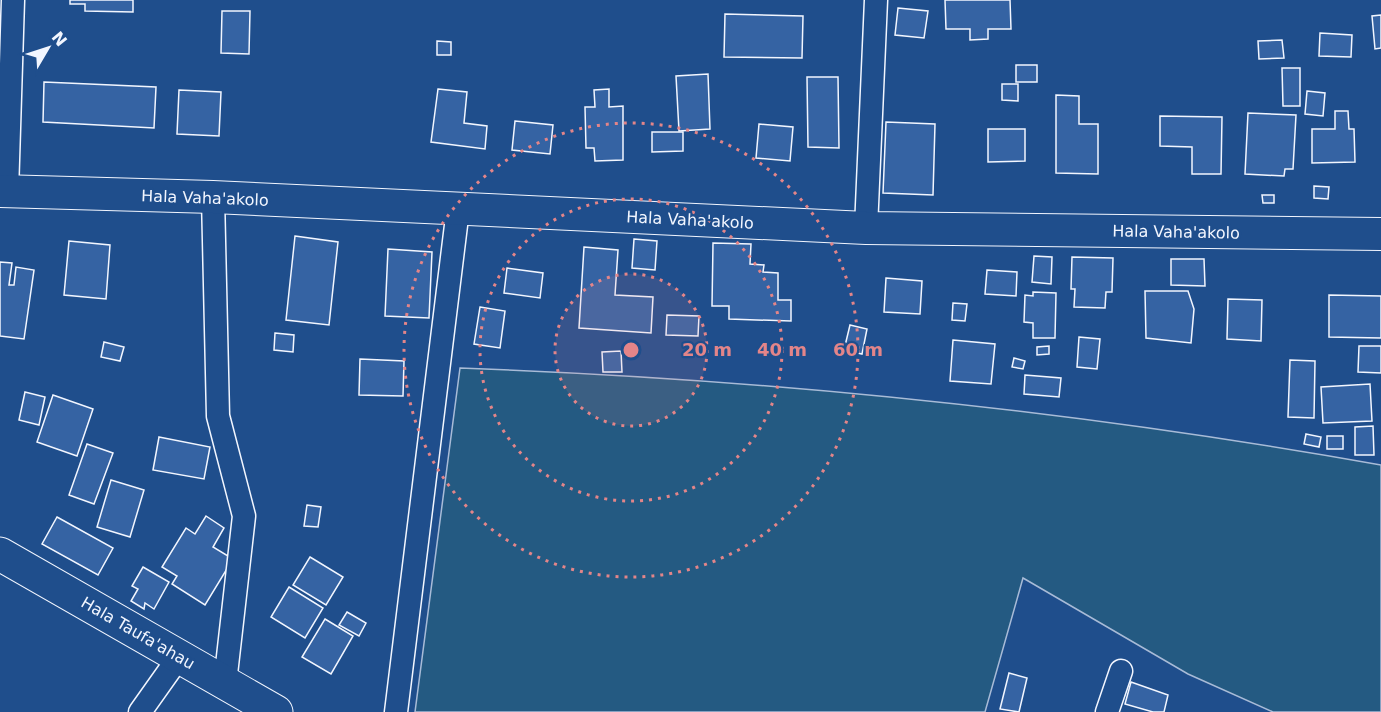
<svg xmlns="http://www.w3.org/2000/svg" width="1381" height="712" font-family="'DejaVu Sans',sans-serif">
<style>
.green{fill:#245a82;stroke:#a8bbd7;stroke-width:1.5}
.building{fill:#3563a3;stroke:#f2f6ff;stroke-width:1.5}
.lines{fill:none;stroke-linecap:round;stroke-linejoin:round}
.street-casing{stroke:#f2f6ff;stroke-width:25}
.secondary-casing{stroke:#f2f6ff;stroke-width:34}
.primary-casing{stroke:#f2f6ff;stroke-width:35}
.street{stroke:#1f4e8c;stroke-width:22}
.secondary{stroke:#1f4e8c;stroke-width:32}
.primary{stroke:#1f4e8c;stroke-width:33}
.ring{fill:none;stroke:#e38589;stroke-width:3;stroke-dasharray:3 6}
.labels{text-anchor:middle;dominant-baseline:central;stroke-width:4.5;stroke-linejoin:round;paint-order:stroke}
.street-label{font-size:16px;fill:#f2f6ff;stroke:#1f4e8c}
.centre{fill:#e38589;stroke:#1f4e8c;stroke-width:3}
.ring-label{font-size:18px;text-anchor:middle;font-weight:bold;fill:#e38589;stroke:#1f4e8c;stroke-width:4.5;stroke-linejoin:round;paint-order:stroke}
</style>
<rect width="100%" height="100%" fill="#1f4e8c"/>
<path class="green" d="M460,368C769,379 1077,411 1381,465V712H1273L1188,674L1023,578L985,712H415Z"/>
<g class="building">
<path d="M70,0H133V12L85,11V4H70Z"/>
<path d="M945,0H1010L1011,29H988V39L970,40V29H946Z"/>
<path d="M898,8L928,11L924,38L895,35Z"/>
<path d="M222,11H250L249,54L221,53Z"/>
<path d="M725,14L803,16L802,58L724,57Z"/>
<path d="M1381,15V48L1375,49L1372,16Z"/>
<path d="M1320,33L1352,35L1351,57L1319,56Z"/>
<path d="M1282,40L1284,58L1259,59L1258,41Z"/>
<path d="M437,41L451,42V55H437Z"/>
<rect x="1016" y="65" width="21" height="17"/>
<path d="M1282,68H1300V106H1283Z"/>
<path d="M708,74L710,129L679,131L676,76Z"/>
<path d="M807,77H838L839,148L808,147Z"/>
<path d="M44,82L156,87L154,128L43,122Z"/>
<path d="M1002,84H1018V101L1002,100Z"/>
<path d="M438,89L467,92L464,123L487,126L485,149L431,142Z"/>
<path d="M609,89V107L623,106V160L595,161L594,148H586L585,107H595L594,90Z"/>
<path d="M179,90L221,92L219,136L177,134Z"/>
<path d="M1307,91L1325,93L1323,116L1305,114Z"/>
<path d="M1056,95L1079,96V124H1098V174L1056,173Z"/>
<path d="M1335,111H1348L1349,129H1354L1355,162L1312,163V129H1335Z"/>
<path d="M1248,113L1296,115L1293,169H1285L1284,176L1245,174Z"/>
<path d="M1160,116L1222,117L1221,174H1192V147L1160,146Z"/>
<path d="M515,121L553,125L550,154L512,150Z"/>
<path d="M886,122L935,124L933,195L883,193Z"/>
<path d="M759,124L793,127L790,161L756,158Z"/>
<path d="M988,129H1025V161L988,162Z"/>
<path d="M652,132H683V151L652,152Z"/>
<path d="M1314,186L1329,187L1328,199L1314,198Z"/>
<path d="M1262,195H1274V203H1263Z"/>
<path d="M295,236L338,242L329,325L286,320Z"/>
<path d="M634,239L657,241L655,270L632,268Z"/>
<path d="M69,241L110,245L106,299L64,295Z"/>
<path d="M713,243L751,244L750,264L764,265L763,272L778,273V300H791V321L729,319V306H712Z"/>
<path d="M584,247L618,250L615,295L653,297L651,333L579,328Z"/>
<path d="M388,249L432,252L429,318L385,316Z"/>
<path d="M1034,256L1052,257L1051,284L1032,282Z"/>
<path d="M1072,257L1113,258L1112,292H1106L1105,308L1074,307L1075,289H1071Z"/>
<path d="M1171,259H1204L1205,286L1171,285Z"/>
<path d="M0,262L12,263L9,285H14L16,267L34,270L24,339L0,336Z"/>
<path d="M507,268L543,273L540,298L504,293Z"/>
<path d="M987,270L1017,272L1016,296L985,294Z"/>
<path d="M886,278L922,281L920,314L884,312Z"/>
<path d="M1145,291H1188L1194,309L1191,343L1146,338Z"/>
<path d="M1033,292L1056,293L1055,338H1033V323L1024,322L1025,295L1033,296Z"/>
<path d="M1329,295L1381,296V338L1329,337Z"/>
<path d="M1228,299L1262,300L1261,341L1227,339Z"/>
<path d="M953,303L967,304L965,321L952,320Z"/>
<path d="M480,307L505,311L500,348L474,344Z"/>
<path d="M667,315L699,316L698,336L666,335Z"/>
<path d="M850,325L867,329L862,354L844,350Z"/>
<path d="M275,333L294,335L293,352L274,350Z"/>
<path d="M1079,337L1100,339L1097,369L1077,367Z"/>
<path d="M953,340L995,344L991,384L950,381Z"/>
<path d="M104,342L124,347L120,361L101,357Z"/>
<path d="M1049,346V354L1037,355V347Z"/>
<path d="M1359,346H1381V373L1358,372Z"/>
<path d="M621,351L622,372H603L602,352Z"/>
<path d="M1014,358L1025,361L1023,369L1012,367Z"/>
<path d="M360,359L404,361L403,396L359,395Z"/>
<path d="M1290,360L1315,361L1314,418L1288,417Z"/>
<path d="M1025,375L1061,378L1059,397L1024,394Z"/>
<path d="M1370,384L1372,421L1323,423L1321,387Z"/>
<path d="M25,392L45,397L39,425L19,420Z"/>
<path d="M53,395L93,409L77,456L37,442Z"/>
<path d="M1373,426L1374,455H1355V427Z"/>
<path d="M1306,434L1321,437L1319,447L1304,444Z"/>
<rect x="1327" y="436" width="16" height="13"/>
<path d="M159,437L210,447L204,479L153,470Z"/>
<path d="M87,444L113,453L94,504L69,495Z"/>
<path d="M111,480L144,490L130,537L97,527Z"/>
<path d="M307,505L321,507L318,527L304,526Z"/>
<path d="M206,516L224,528L213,547L233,559L205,605L172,584L177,576L162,567L186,528L195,534Z"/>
<path d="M57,517L113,548L98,575L42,544Z"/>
<path d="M310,557L343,577L326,605L293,585Z"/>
<path d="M143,567L169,582L154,609L145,603L144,609L131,601L138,589L132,586Z"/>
<path d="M289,587L323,608L305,638L271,617Z"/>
<path d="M347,612L366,623L359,636L339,625Z"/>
<path d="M325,619L353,636L331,674L302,657Z"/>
<path d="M1009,673L1027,678L1019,712L1000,709Z"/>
<path d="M1131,682L1168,695L1164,712H1153L1125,704Z"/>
</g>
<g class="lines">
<g class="street-casing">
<g id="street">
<path d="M7,192L13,0"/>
<path d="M213,197L218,416L244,516L225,683"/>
<path d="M866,228L876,0"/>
<path d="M140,712L179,657"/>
<path d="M396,712L458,209"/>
<path d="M1107,712L1121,671"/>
</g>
</g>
<g class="secondary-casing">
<path id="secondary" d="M0,191L213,197L866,228L1381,234"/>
</g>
<g class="primary-casing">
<path id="primary" d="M0,554L276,712"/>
</g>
<use href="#street" class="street"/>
<use href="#secondary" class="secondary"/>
<use href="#primary" class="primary"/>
</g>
<circle cx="631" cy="350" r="76" fill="#e38589" fill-opacity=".12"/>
<g class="ring">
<circle cx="631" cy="350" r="76"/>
<circle cx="631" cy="350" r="151"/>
<circle cx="631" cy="350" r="227"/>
</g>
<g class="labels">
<g class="street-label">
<text transform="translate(205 198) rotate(2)">Hala Vaha'akolo</text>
<text transform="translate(690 220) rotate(3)">Hala Vaha'akolo</text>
<text transform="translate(1176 232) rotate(1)">Hala Vaha'akolo</text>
<text transform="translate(138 633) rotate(30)">Hala Taufa'ahau</text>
</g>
</g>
<circle cx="631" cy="350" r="9" class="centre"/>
<g class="ring-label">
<text x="707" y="356">20 m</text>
<text x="782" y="356">40 m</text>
<text x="858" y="356">60 m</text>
</g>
<g transform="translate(48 48) rotate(51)" stroke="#1f4e8c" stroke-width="4.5" paint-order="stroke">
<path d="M0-4.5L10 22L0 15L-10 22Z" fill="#f2f6ff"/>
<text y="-9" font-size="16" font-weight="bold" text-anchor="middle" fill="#f2f6ff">N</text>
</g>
</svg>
